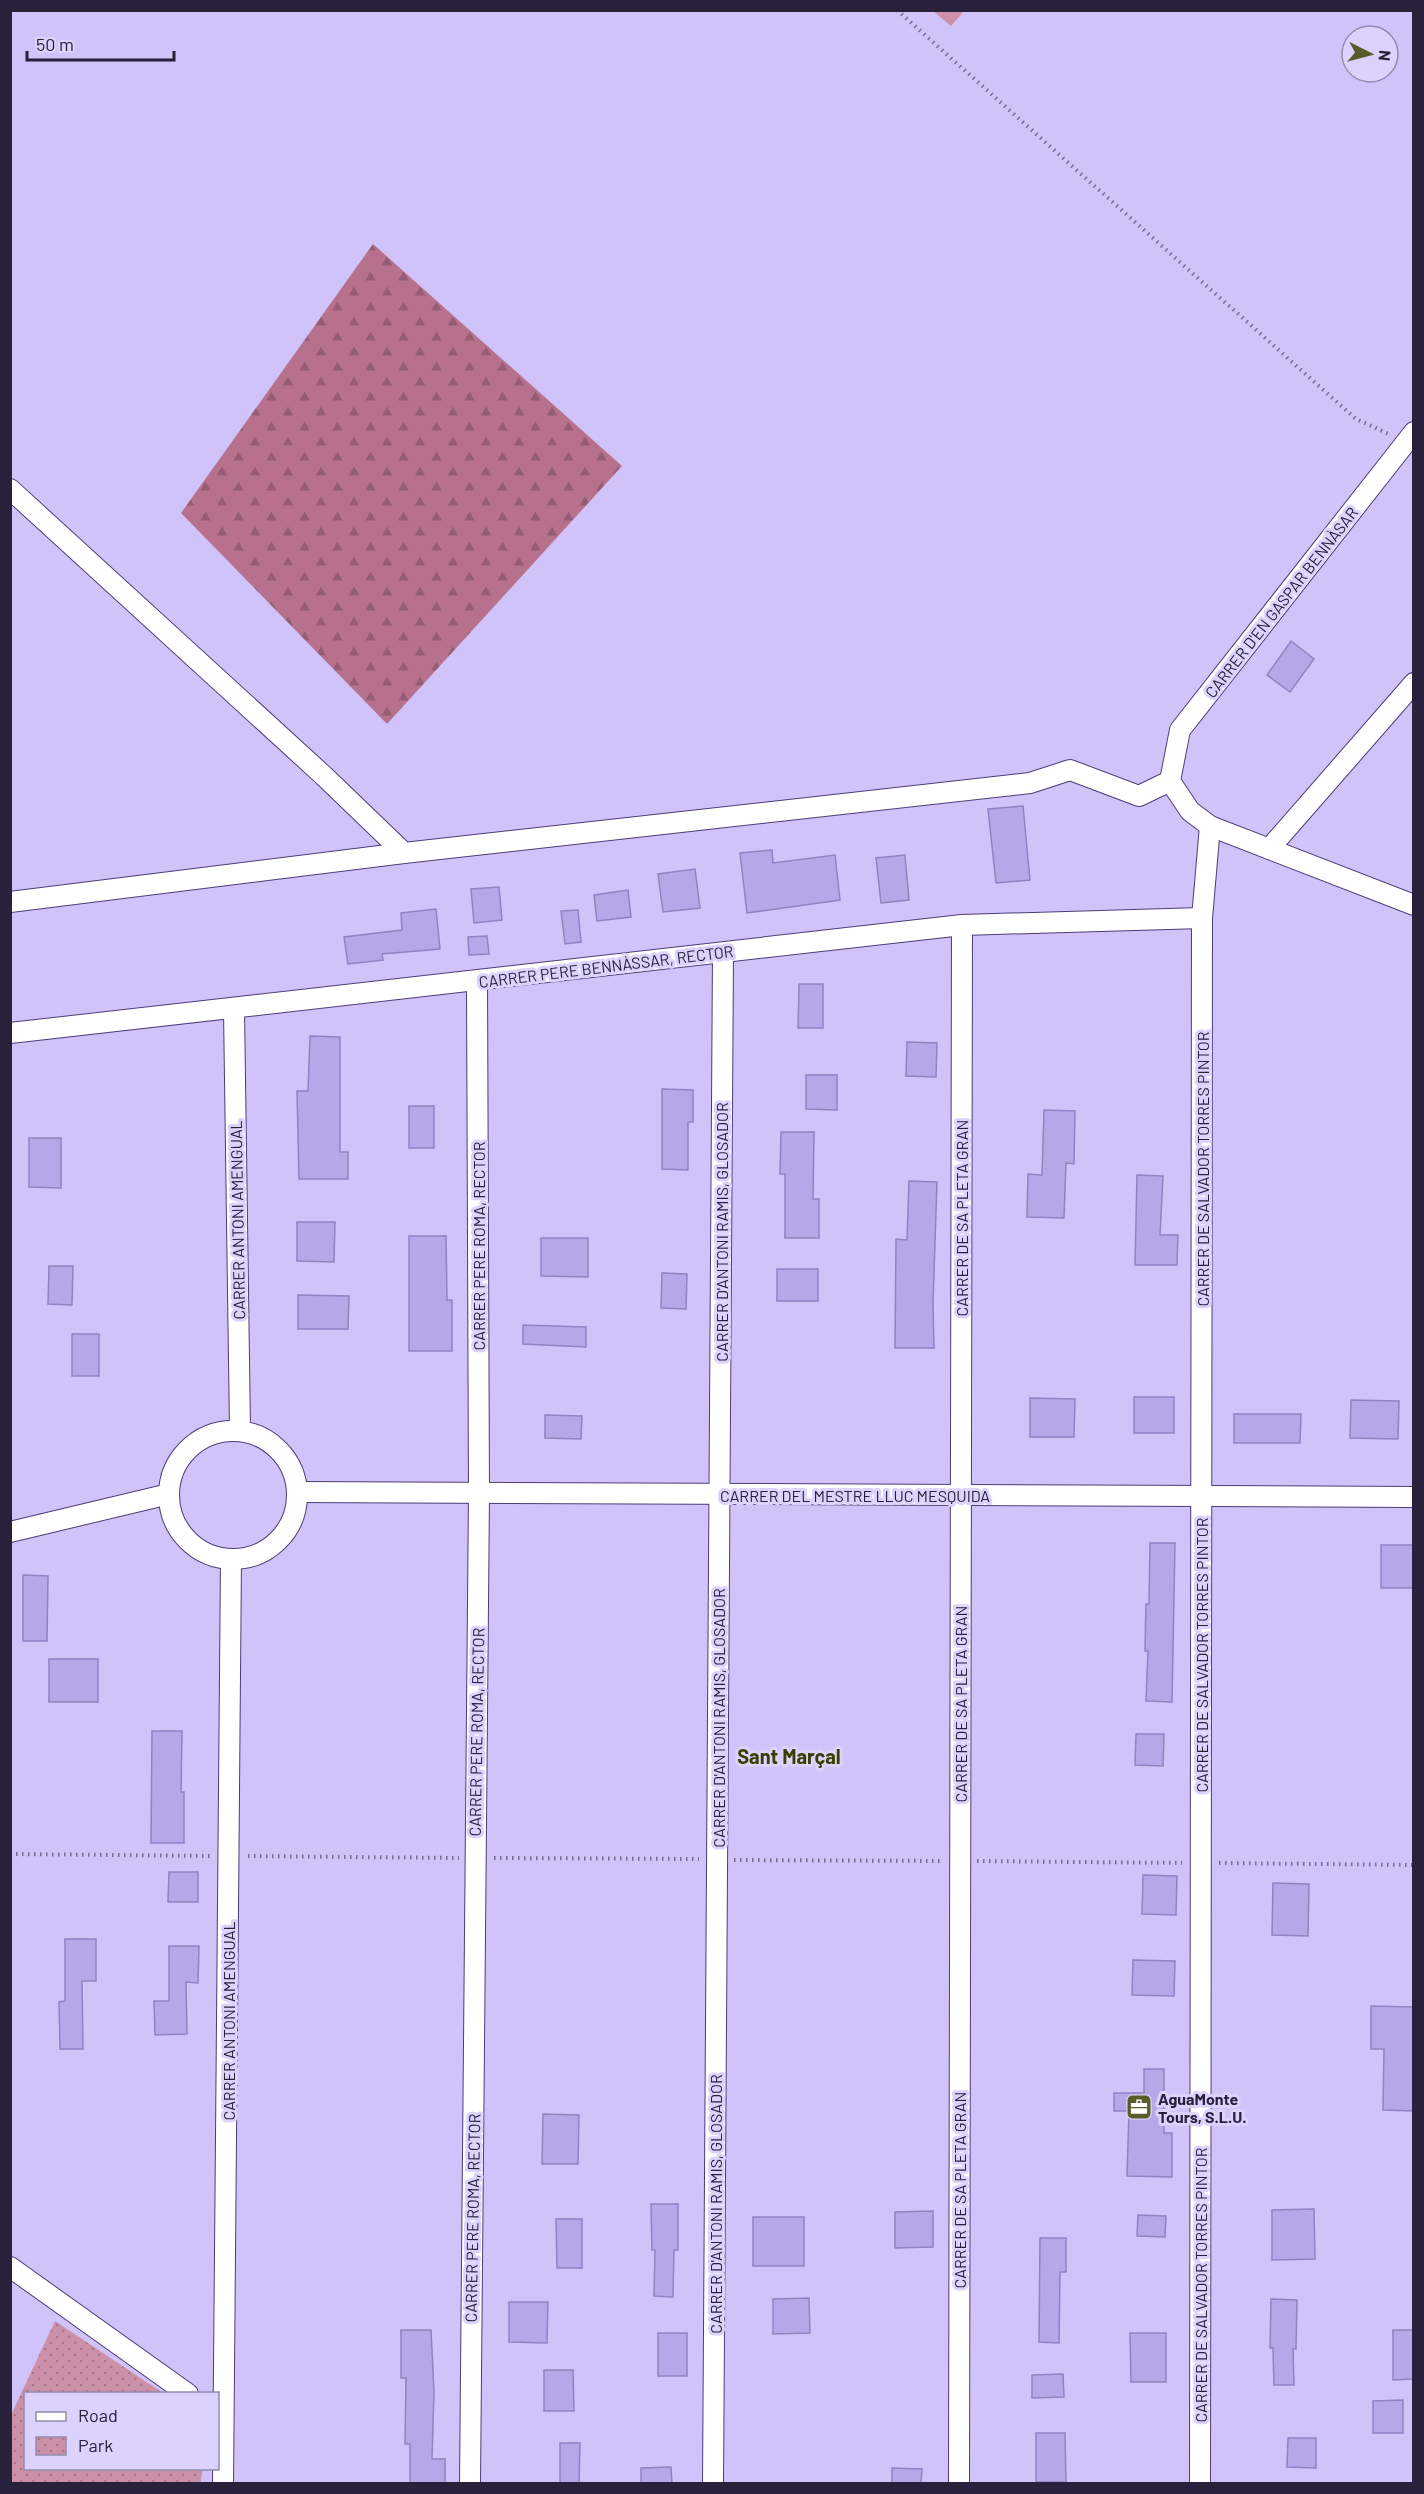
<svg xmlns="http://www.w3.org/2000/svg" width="1424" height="2494" font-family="Barlow,sans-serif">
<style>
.grass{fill:url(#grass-tufts)}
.forest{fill:url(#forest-firs)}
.park{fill:url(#park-dots)}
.building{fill:#b6a7e9;stroke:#9182c2;stroke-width:1.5}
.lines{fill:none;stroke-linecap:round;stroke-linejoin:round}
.street-casing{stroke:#4d3d77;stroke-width:22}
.path{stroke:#756c93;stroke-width:4;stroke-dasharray:1.5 4.5;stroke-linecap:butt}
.street{stroke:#fff;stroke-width:20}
.labels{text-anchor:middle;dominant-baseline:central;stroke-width:6;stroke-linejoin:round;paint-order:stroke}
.street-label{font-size:16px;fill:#27213b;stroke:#dbd3fd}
.poi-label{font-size:16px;font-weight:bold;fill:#27213b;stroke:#dbd3fd;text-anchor:start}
.quarter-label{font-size:20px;font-weight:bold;fill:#3a3f00;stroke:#dbd3fd}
</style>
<defs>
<pattern id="grass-tufts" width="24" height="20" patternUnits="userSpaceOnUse" patternTransform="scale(1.5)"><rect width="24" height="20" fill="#cc91a8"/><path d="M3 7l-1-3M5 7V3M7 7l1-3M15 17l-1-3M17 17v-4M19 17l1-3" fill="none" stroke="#a6768a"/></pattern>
<pattern id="forest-firs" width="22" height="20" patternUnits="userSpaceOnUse" patternTransform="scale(1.5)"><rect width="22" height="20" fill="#b7718d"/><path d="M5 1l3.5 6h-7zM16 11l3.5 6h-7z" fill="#955c74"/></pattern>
<pattern id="park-dots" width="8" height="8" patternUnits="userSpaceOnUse" patternTransform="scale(1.5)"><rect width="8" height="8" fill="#cc91a8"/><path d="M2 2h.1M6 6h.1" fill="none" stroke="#a6768a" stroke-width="1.8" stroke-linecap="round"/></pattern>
</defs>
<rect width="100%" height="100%" fill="#cfc3fa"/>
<path class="grass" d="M933,11H964L951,26Z"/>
<path class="forest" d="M373,244L622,466L387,724L181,513Z"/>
<path class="park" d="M55,2321L163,2393L26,2394V2468L203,2469L200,2483H11V2415Z"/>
<g class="building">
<path d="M1291,641L1314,659L1290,692L1267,675Z"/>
<path d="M1023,806L1030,880L996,883L988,809Z"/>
<path d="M772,850L773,863L835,855L840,900L747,913L740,853Z"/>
<path d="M905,855L909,900L881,903L876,858Z"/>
<path d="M695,869L700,908L663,912L658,874Z"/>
<path d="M499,887L502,920L474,923L471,889Z"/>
<path d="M628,890L631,917L597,921L594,895Z"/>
<path d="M436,909L440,949L382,954L383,960L348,964L344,937L402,930L401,913Z"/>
<path d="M578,910L581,942L565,944L561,911Z"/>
<path d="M487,936L489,954L469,955L468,937Z"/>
<path d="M799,984H823V1028H798Z"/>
<path d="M310,1036L340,1037V1152H348V1179H299L297,1091H308Z"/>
<path d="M907,1042L937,1043L936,1077L906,1076Z"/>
<path d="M806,1075H837V1110L806,1109Z"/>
<path d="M662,1089L693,1090V1122H688V1170L662,1169Z"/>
<rect x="409" y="1106" width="25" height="42"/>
<path d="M1044,1110L1075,1111L1074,1164L1066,1163L1064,1218L1027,1217L1028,1174L1042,1175Z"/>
<path d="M781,1132H814L813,1199H819V1238H785V1174H780Z"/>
<path d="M29,1138H61V1188L29,1187Z"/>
<path d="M1137,1175L1163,1176L1160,1235H1178L1177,1265H1135Z"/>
<path d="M909,1181L937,1182L933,1303L934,1348H895L896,1239L907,1240Z"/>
<path d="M297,1222H335L334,1262L297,1261Z"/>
<path d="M409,1236H446L447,1300H452V1351H409Z"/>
<path d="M541,1238H588V1277L541,1276Z"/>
<path d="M49,1266H73L72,1305L48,1304Z"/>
<rect x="777" y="1269" width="41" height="32"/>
<path d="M662,1273L687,1274L686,1309L661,1308Z"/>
<path d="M298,1295L349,1296L348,1329H298Z"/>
<path d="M523,1325L586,1327V1347L523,1344Z"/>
<rect x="72" y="1334" width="27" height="42"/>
<rect x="1134" y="1397" width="40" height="36"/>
<path d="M1030,1398L1075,1399L1074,1437H1030Z"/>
<path d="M1351,1400L1399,1401L1398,1439L1350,1438Z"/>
<path d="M1234,1414H1301L1300,1443H1234Z"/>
<path d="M545,1415L582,1416L581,1439L545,1438Z"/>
<path d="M1150,1543H1175L1172,1702L1146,1701L1148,1651H1145L1146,1604H1149Z"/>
<rect x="1381" y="1545" width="32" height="43"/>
<path d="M23,1575L48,1576L47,1641H23Z"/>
<rect x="49" y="1659" width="49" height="43"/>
<path d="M152,1731H182L181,1792H184V1843H151Z"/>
<path d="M1136,1734H1164L1163,1766L1135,1765Z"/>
<path d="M169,1872H198V1902H168Z"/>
<path d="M1143,1875L1177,1876L1176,1915L1142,1914Z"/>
<path d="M1273,1883L1309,1884L1308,1936L1272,1935Z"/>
<path d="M65,1939H96V1981H82L83,2049H60L59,2002L65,2001Z"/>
<path d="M169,1946H199L198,1983L186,1982L187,2034L155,2035L154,2001H169Z"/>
<path d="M1133,1960L1175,1961L1174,1996L1132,1995Z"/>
<path d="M1371,2006L1413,2007V2111L1383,2110L1384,2049H1371Z"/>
<path d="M1144,2069H1164V2133H1172V2177L1127,2176L1129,2111H1114V2093H1144Z"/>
<path d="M543,2114L579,2115L578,2164H542Z"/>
<path d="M651,2204H678V2250H674L673,2297L654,2296L655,2250H652Z"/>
<path d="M1314,2209L1315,2259L1272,2260V2210Z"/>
<path d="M933,2211V2247L895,2248V2212Z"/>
<path d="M1138,2215L1166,2216L1165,2237L1137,2236Z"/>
<rect x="753" y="2217" width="51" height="49"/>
<path d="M556,2219H582V2268H557Z"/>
<path d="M1040,2238H1066V2272H1060L1059,2343L1039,2342Z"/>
<path d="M809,2298L810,2333L773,2334V2299Z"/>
<path d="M1271,2299L1297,2300L1296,2349H1293L1294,2385H1274L1273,2348H1270Z"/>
<path d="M509,2302H548L547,2343L509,2342Z"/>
<path d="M401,2330H431L434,2391L432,2459H445V2484H410V2444H405L406,2378H401Z"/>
<path d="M1393,2330H1413V2379L1393,2380Z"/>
<rect x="658" y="2333" width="29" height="43"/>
<path d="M1130,2333H1166V2382H1131Z"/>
<path d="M544,2370H573L574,2411H544Z"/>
<path d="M1063,2374L1064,2397L1032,2398V2375Z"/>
<path d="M1403,2400V2433H1373V2401Z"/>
<path d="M1036,2433H1065L1066,2482H1036Z"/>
<path d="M1288,2438H1316V2468L1287,2467Z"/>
<path d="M560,2443H580L579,2484H560Z"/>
<path d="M671,2467L672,2484H641V2468Z"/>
<path d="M892,2468L922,2469L921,2484H892Z"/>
</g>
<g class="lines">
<g class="street-casing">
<g id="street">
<path d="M10,489L324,776L404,853L1030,783L1070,770L1139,796L1170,781"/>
<path d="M1170,781L1180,730L1414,432"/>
<path d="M1170,781L1190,811L1210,826L1414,905"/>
<path d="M1269,849L1414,683"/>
<path d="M10,902L404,853"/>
<path d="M234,1009L240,1430"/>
<path d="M10,1033L962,925L1202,918"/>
<circle cx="233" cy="1495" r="64"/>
<path d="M297,1492L1414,1497"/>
<path d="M10,1532L169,1494"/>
<path d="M10,2267L188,2394"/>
<path d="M223,2484L231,1559"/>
<path d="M470,2484L479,1493L477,981"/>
<path d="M713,2484L723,953"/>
<path d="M959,2484L962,925"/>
<path d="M1200,2484L1202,918L1210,826"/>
</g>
</g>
<g class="path">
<path d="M897,10L1356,419L1389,434"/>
<path d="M10,1854L210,1856"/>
<path d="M248,1856L459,1858"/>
<path d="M494,1858L699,1859"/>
<path d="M734,1860L943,1861"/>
<path d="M977,1861L1182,1863"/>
<path d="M1219,1863L1414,1865"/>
</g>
<use href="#street" class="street"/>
</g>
<defs>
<g id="office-square" transform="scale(1.35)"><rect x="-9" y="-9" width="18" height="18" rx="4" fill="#575c2a" stroke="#dbd3fd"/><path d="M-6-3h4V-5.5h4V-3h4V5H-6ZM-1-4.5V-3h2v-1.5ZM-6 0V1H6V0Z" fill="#fff"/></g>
</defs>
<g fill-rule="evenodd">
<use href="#office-square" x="1139" y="2107"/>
</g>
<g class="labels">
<g class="street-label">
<text transform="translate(1281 602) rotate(-52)">CARRER D'EN GASPAR BENNÀSAR</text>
<text transform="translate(606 966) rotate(-7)">CARRER PERE BENNÀSSAR, RECTOR</text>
<text transform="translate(1202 1169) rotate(-90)">CARRER DE SALVADOR TORRES PINTOR</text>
<text transform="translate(961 1218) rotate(-90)">CARRER DE SA PLETA GRAN</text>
<text transform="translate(237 1220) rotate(-91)">CARRER ANTONI AMENGUAL</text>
<text transform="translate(721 1232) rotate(-90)">CARRER D'ANTONI RAMIS, GLOSADOR</text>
<text transform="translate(478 1246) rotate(-90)">CARRER PERE ROMA, RECTOR</text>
<text x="855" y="1495">CARRER DEL MESTRE LLUC MESQUIDA</text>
<text transform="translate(1201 1655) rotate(-90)">CARRER DE SALVADOR TORRES PINTOR</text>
<text transform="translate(960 1704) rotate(-90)">CARRER DE SA PLETA GRAN</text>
<text transform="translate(718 1718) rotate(-90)">CARRER D'ANTONI RAMIS, GLOSADOR</text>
<text transform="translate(476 1732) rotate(-89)">CARRER PERE ROMA, RECTOR</text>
<text transform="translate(228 2021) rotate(-90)">CARRER ANTONI AMENGUAL</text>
<text transform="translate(959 2190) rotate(-90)">CARRER DE SA PLETA GRAN</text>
<text transform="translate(715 2204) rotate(-90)">CARRER D'ANTONI RAMIS, GLOSADOR</text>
<text transform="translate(472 2218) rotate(-89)">CARRER PERE ROMA, RECTOR</text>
<text transform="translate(1200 2285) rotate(-90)">CARRER DE SALVADOR TORRES PINTOR</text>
</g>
<g class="poi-label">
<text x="1158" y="2098">AguaMonte<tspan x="1158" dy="18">Tours, S.L.U.</tspan></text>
</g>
<g class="quarter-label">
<text x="789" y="1756">Sant Marçal</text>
</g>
</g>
<rect width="1424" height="2494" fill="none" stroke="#27213b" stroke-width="24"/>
<rect x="24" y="2392" width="195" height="78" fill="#dbd3fd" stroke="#938caf" stroke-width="1.5"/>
<rect x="36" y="2412" width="30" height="9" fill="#ffffff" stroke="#938caf" stroke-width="1.5"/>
<text x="78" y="2422" font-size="18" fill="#27213b">Road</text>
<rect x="36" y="2437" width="30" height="18" fill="url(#park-dots)" stroke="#938caf" stroke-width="1.5"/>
<text x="78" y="2452" font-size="18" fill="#27213b">Park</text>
<g transform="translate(1370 54) rotate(96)"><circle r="28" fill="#dbd3fd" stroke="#938caf" stroke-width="1.5"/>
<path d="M0-4.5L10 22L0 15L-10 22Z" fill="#575c2a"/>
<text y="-9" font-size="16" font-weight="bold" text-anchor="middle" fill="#27213b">N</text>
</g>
<path d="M27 51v9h147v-9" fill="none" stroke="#27213b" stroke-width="3"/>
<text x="36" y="51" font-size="18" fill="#27213b" stroke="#dbd3fd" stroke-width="4.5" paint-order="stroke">50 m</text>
</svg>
